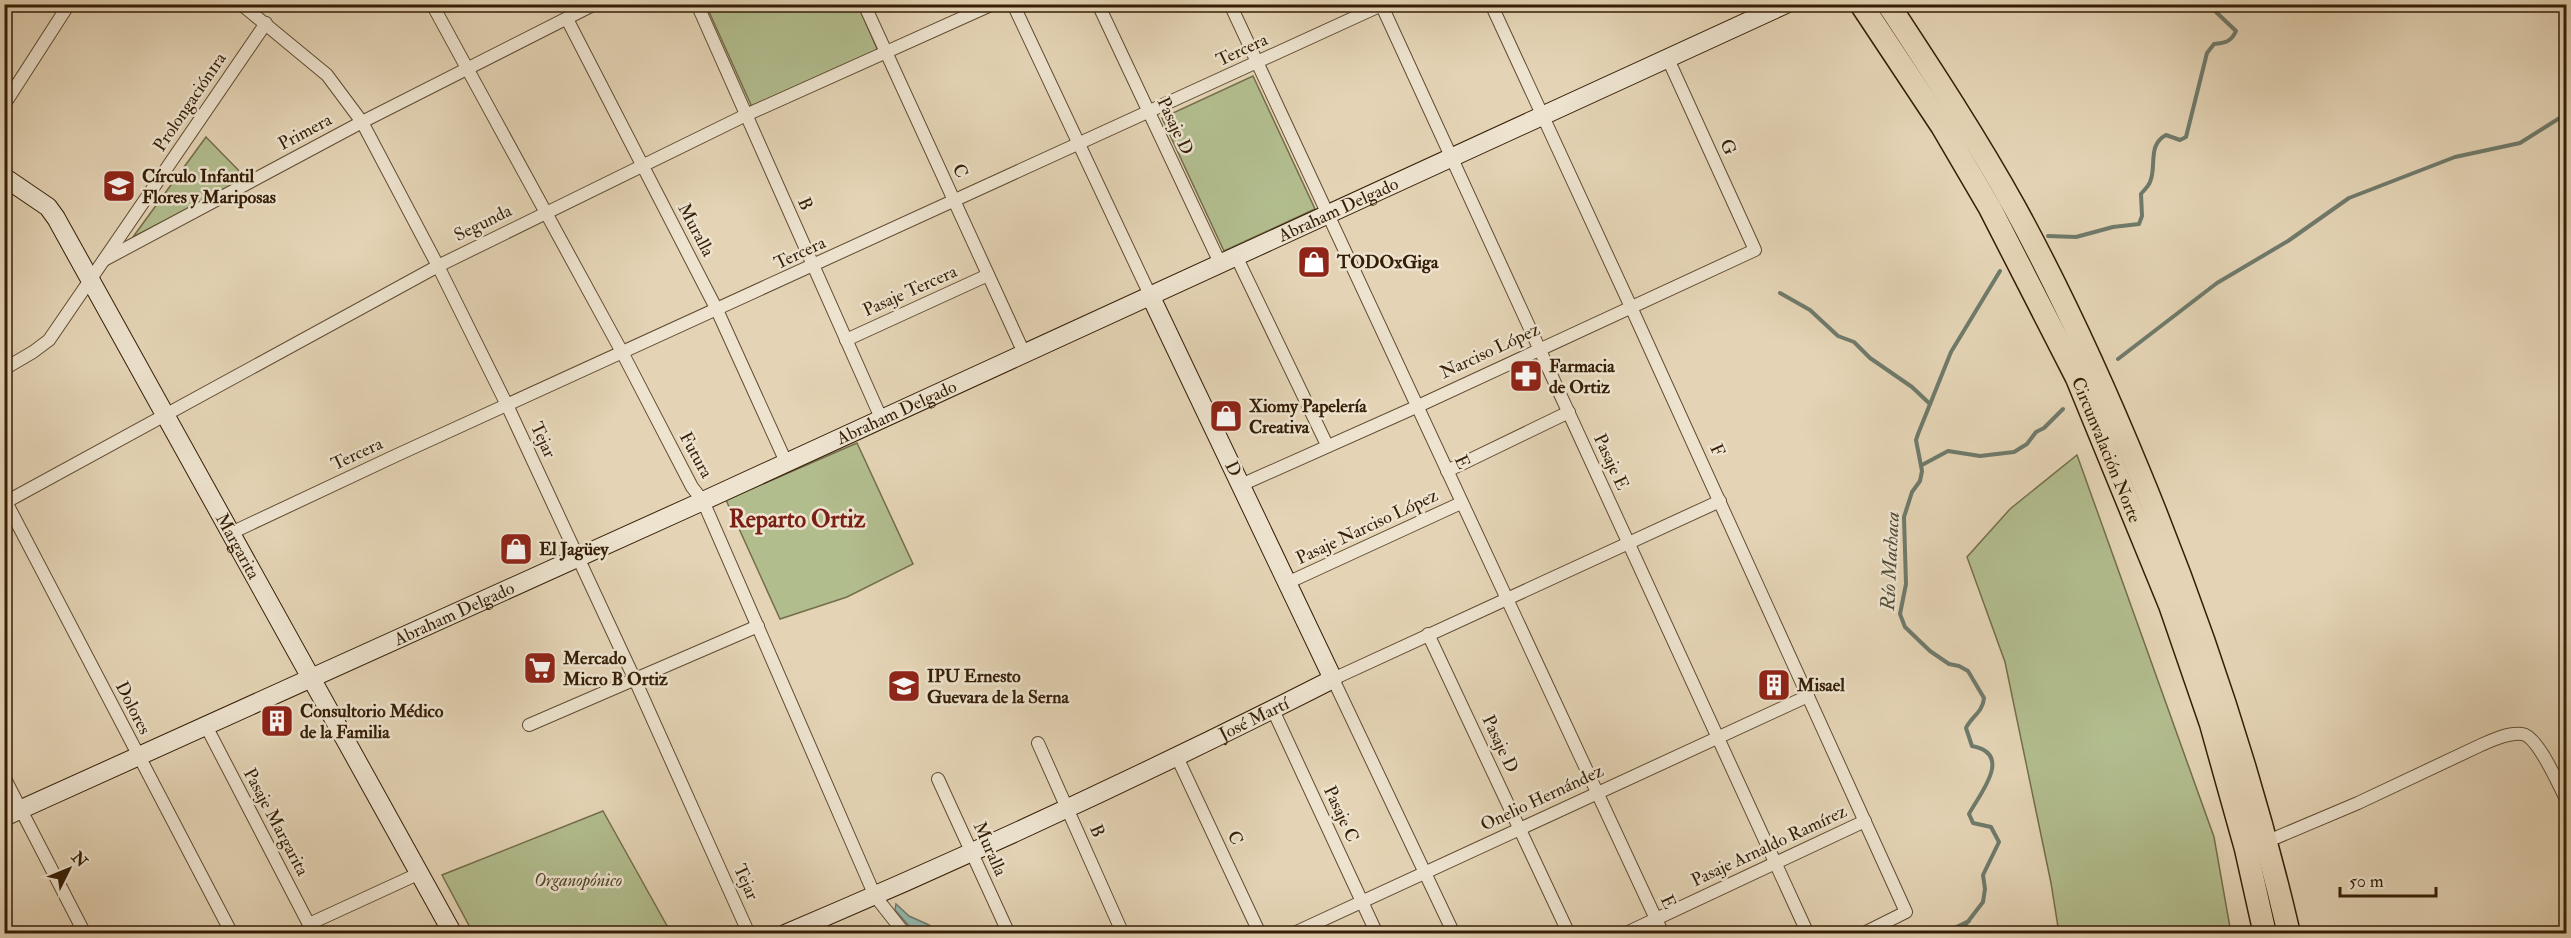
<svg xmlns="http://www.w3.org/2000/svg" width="2571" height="938" font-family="'IM FELL Double Pica',serif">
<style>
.green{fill:#b2bd8e;stroke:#746e4a;stroke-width:1.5}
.water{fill:#95b8af;stroke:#6f7a6b;stroke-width:1.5}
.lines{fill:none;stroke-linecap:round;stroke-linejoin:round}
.stream{stroke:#6f7a6b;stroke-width:4}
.street-casing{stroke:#614c32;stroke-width:14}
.secondary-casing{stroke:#351e06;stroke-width:20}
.highway-casing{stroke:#351e06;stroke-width:25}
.street{stroke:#ede3cf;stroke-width:12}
.secondary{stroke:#ede3cf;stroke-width:18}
.highway{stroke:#e4d4b5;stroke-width:22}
.labels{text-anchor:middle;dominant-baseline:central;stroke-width:5;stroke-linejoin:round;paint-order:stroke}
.street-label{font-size:18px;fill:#351e06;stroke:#ede3cf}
.poi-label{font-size:18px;font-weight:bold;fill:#351e06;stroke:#ede3cf;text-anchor:start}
.park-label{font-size:18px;font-style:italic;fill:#544628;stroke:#ede3cf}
.water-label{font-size:20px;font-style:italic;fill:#524c39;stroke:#ede3cf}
.district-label{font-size:24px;font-weight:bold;fill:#7a1f14;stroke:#ede3cf}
</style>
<rect width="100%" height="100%" fill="#e4d4b5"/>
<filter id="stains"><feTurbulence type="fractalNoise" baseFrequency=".00333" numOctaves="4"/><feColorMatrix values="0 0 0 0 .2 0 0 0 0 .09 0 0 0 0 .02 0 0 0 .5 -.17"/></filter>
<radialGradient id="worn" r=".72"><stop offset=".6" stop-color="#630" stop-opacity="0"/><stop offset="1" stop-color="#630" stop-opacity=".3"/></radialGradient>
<g class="green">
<path d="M706,5H858L878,51L752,107Z"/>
<path d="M1253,76L1315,209L1224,251L1162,118Z"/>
<path d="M206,137L247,179L133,237Z"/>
<path d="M857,443L913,564L847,597L780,619L726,500Z"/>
<path d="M2077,455L2214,837L2231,933H2059L2051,883L2005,662L1967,557L2010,509Z"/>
<path d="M603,811L671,933H473L442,875Z"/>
</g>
<path class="water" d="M896,904L909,916L929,925L937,933H927L923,930L909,926L895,910Z"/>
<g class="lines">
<g class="stream">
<path d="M2048,236L2076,237L2113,227L2139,224L2142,216L2141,194C2144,190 2148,187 2150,182C2157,166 2147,145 2166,135L2180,140L2186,137L2207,53L2214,44C2225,43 2231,42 2236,31L2216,12L2214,4"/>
<path d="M1780,293L1810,310L1838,336L1854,342L1870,358L1912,387L1930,404"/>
<path d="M2118,359L2217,283L2288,241L2349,198L2455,157L2520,143L2566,114"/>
<path d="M1922,465L1948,451L1980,456L2014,452L2027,444L2036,432L2044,428L2063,409"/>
<path d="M1942,934L1969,921"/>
<path d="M1962,934L1963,928L1983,902L1985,889L1983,875L1999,842L1991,827L1973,823L1969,814C1978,796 2015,754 1972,746L1966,728C1971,717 1983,712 1984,698L1968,671L1959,666L1949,664L1930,651L1905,627L1900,614L1906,584L1904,517L1912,492L1920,481L1922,471L1916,440L1918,434L1951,352L2000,271"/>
</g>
<g class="street-casing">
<g id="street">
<path d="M241,4L327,75L362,122L438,266L507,405L635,680L749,934"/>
<path d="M432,4L622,352L692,487L703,501L875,896L905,934"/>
<path d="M697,4L881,418"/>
<path d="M864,4L1024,353"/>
<path d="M1013,4L1150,295"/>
<path d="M1098,4L1220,263"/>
<path d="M1230,4L1663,934"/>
<path d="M1381,4L1808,934"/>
<path d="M1491,4L1631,307L1906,912L1862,934"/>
<path d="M567,19L717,310L786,462"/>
<path d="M4,105L69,4"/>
<path d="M1236,256L1327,445"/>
<path d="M104,260L362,122L595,4"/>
<path d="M846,340L988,275"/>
<path d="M4,369L33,352L49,340L266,23"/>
<path d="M1447,471L1569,412"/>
<path d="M1241,485L1416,407L1755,250L1668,59"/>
<path d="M4,498L232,934"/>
<path d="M4,503L438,266L746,115L993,4"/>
<path d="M231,533L397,455L1384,4"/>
<path d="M1287,583L1461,503"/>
<path d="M1428,634L1569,934"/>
<path d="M1273,710L1377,934"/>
<path d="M529,725L758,626"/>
<path d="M206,726L314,934"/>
<path d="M1038,743L1123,934"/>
<path d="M1177,757L1260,934"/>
<path d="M4,777L85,934"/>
<path d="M938,779L1009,934"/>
<path d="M2261,844L2358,803L2481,745C2492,740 2509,732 2522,734C2538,736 2558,784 2566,799"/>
<path d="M309,924L420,873"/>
<path d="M1292,934L1808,696"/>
<path d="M1454,934L1333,679L1720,501"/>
<path d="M1624,934L1865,821"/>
</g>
</g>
<g class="secondary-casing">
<g id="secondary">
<path id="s1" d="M4,177L48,207L56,218L453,934"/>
<path id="s2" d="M4,817L703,501L1786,4"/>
<path id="s3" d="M785,934C971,855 1154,770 1333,679L1150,295"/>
</g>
</g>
<g class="highway-casing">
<g id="highway">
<path id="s4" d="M1861,4L1942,126L1990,208L2077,378L2170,605L2211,724L2246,849L2265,934"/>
<path d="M1888,4C1932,71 1976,138 2015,208C2062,294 2102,382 2139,472C2201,622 2252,775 2289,934"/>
</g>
</g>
<use href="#street" class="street"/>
<use href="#secondary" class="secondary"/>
<use href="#highway" class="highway"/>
</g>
<defs>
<g id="school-square" transform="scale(1.725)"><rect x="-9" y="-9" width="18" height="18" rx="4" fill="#8f2418" stroke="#ede3cf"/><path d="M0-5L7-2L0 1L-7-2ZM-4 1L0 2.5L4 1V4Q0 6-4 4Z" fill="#fff"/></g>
<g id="shop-square" transform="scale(1.725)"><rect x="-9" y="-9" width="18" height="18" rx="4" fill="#8f2418" stroke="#ede3cf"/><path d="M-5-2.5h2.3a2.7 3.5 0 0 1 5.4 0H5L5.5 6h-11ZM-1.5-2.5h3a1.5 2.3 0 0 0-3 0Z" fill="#fff"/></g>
<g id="pharmacy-square" transform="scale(1.725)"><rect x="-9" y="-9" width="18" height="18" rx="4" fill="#8f2418" stroke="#ede3cf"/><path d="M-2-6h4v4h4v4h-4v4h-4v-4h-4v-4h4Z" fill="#fff"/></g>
<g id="supermarket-square" transform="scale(1.725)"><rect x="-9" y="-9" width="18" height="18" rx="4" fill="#8f2418" stroke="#ede3cf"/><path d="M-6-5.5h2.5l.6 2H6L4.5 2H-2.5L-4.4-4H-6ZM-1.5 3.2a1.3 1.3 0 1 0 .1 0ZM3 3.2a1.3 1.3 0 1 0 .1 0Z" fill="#fff"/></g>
<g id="building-square" transform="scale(1.725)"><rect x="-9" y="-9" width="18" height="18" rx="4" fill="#8f2418" stroke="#ede3cf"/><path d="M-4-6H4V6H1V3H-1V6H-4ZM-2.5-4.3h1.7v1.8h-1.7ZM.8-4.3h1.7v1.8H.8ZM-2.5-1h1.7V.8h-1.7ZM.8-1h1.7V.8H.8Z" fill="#fff"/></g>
</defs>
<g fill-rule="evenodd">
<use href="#school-square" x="119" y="186"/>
<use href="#shop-square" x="1314" y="262"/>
<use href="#pharmacy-square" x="1526" y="376"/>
<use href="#shop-square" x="1226" y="416"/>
<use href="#shop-square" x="516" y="549"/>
<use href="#supermarket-square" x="540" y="668"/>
<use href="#building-square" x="1774" y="685"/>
<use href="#school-square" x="904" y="686"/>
<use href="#building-square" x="277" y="721"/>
</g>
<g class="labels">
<g class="street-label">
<text transform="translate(1242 50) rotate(-25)">Tercera</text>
<text transform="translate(190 102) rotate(-56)">Prolongación1ra</text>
<text transform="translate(1175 126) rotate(65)">Pasaje D</text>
<text transform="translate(305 132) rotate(-28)">Primera</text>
<text transform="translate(1728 147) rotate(65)">G</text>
<text transform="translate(960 171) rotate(65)">C</text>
<text transform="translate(805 204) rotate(66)">B</text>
<text stroke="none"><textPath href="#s2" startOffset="1466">Abraham Delgado</textPath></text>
<text transform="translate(483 223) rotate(-26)">Segunda</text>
<text transform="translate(696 230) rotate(62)">Muralla</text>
<text transform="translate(800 253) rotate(-25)">Tercera</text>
<text transform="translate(910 291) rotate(-24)">Pasaje Tercera</text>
<text transform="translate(1490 351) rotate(-25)">Narciso López</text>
<text stroke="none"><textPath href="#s2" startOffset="980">Abraham Delgado</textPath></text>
<text transform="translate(543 440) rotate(65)">Tejar</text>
<text transform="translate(1717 450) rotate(65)">F</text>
<text stroke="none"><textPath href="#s4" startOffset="510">Circunvalación Norte</textPath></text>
<text transform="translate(357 454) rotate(-25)">Tercera</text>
<text transform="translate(696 455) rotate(61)">Futura</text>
<text transform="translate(1462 462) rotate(65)">E</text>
<text transform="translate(1611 462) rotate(65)">Pasaje E</text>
<text transform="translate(1233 469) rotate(64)">D</text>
<text transform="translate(1367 527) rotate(-25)">Pasaje Narciso López</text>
<text stroke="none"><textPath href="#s1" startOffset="442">Margarita</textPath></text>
<text stroke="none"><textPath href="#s2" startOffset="494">Abraham Delgado</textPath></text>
<text transform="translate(133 708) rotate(63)">Dolores</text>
<text stroke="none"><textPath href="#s3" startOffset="516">José Martí</textPath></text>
<text transform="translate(1500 744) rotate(65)">Pasaje D</text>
<text transform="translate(1542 798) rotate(-25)">Onelio Hernández</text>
<text transform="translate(1341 814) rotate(65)">Pasaje C</text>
<text transform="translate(276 822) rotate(62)">Pasaje Margarita</text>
<text transform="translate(1097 831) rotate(66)">B</text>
<text transform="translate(1235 838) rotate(65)">C</text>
<text transform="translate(1769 846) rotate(-25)">Pasaje Arnaldo Ramírez</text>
<text transform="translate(990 849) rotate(66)">Muralla</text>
<text transform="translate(746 882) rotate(66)">Tejar</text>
<text transform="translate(1668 902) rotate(65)">E</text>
</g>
<g class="poi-label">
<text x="142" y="176">Círculo Infantil<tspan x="142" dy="21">Flores y Mariposas</tspan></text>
<text x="1337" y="262">TODOxGiga</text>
<text x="1549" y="366">Farmacia<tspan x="1549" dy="21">de Ortiz</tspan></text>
<text x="1249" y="406">Xiomy Papelería<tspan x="1249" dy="21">Creativa</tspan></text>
<text x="539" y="549">El Jagüey</text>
<text x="563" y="658">Mercado<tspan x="563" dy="21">Micro B Ortiz</tspan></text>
<text x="927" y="676">IPU Ernesto<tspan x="927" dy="21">Guevara de la Serna</tspan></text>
<text x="1797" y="685">Misael</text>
<text x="300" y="711">Consultorio Médico<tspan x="300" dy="21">de la Familia</tspan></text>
</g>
<g class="park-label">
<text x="578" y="880">Organopónico</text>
</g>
<g class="water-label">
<text transform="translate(1890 561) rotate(-87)">Río Machaca</text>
</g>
<g class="district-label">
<text x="797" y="519">Reparto Ortiz</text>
</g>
</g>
<rect width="2571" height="938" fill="none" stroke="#e4d4b5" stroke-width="24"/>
<rect x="6" y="6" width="2559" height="926" fill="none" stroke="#351e06" stroke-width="3"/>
<rect x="12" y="12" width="2547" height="914" fill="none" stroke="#351e06" stroke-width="1.5"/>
<g transform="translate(69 869) rotate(47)" stroke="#ede3cf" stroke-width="4.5" paint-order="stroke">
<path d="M0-4.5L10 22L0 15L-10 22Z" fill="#351e06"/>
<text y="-9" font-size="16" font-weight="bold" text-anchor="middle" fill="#351e06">N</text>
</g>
<path d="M2340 887v9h96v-9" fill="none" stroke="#351e06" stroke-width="3"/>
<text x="2349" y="887" font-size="18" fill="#351e06" stroke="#ede3cf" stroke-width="4.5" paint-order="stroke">50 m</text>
<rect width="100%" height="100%" filter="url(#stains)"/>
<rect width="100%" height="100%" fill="url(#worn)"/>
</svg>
